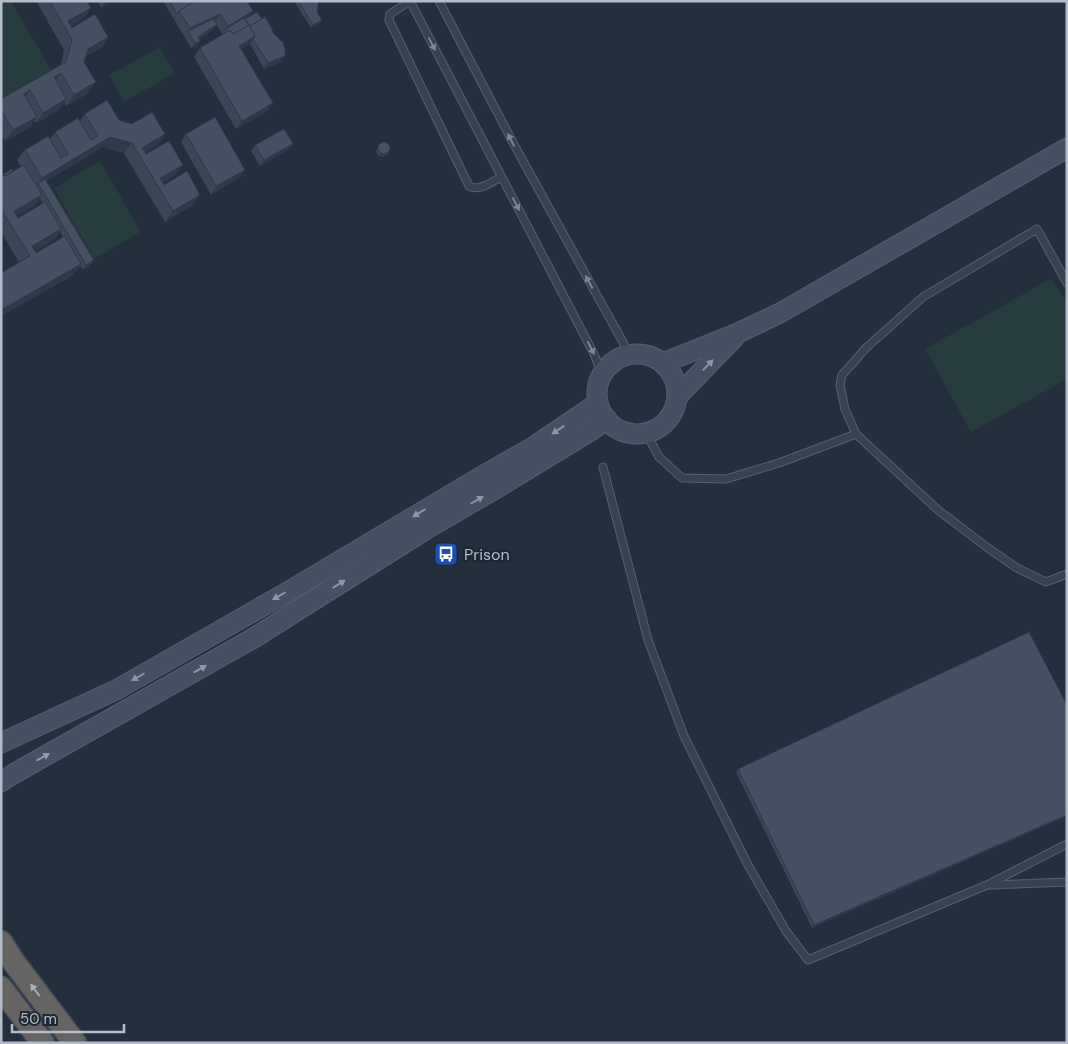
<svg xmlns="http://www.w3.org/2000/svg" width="1068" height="1044" font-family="'DM Sans',sans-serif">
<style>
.green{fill:#263c3f}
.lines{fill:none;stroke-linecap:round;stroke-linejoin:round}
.service-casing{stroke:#565f6c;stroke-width:9}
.secondary-casing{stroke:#565f6c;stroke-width:21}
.trunk-casing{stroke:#434c59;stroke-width:25}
.service{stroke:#38414e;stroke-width:7}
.secondary{stroke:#465061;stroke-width:19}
.trunk{stroke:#656462;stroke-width:22}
.wall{fill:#3b4654;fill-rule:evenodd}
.shaded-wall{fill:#303945}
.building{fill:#455162;stroke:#303945}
.oneway{fill:#7c8592}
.oneway2{fill:#8e96a5}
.oneway3{fill:#a8afba}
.labels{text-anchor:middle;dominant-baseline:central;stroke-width:4.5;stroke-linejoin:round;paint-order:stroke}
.poi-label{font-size:16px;fill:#b4bcc9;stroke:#1d2633;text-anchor:start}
</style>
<rect width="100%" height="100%" fill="#242f3e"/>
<g class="green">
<path d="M7,1H11L51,70L4,97L1,92V4Z"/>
<path d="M160,47L175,73L124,102L109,75Z"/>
<path d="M100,161L141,232L94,259L54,188Z"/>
<path d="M1052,278L1067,304V379L971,432L925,349Z"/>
</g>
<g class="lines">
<g class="service-casing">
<g id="service">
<path d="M439,1L518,152L630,355"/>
<path d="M501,177C492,182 478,192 469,186L389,20L390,14L410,1L594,354L602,374"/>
<path d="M1067,283L1037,229L923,297L866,348L842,375L840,385L845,409L856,434L938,510L988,548L1017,568L1046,582L1067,574"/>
<path d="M646,433L659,457L682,478L726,479L779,463L856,434"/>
<path d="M603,467L648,640L684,736L748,865L786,931L808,960L987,885L1067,844"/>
<path d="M990,885L1067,882"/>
</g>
</g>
<g class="secondary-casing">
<g id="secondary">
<circle cx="637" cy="394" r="40"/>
<path d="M663,363L738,333L780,313L1067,148"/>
<path d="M677,397L734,338"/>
<path d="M1,743L116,690L284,594L484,475L533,447L598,403"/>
<path d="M1,782L15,773L252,639L425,530L507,482L592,430L607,419"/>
</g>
</g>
<g class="trunk-casing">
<g id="trunk">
<path d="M1,942L13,961L75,1043"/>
<path d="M1,988L43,1043"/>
</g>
</g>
<use href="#service" class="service"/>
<use href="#secondary" class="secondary"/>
<use href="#trunk" class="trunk"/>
</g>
<g class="wall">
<path d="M36,1H87L91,8L84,18L71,26L72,28L108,37L101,48L86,56L84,62L88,93L66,106L64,102L59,110L36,123L34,121L29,128L5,141L1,134V99L61,65L64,50Z"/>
<path d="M98,1H113L101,8Z"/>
<path d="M163,1H247L253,11L249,16L281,62L264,69L250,44L241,49L273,103L267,111L236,129L194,57L200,48L223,35L216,24L213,30L199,39L200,41L196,46L191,48Z"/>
<path d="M294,1H319L317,12L320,23L311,28Z"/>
<path d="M85,114L119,120L165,134L158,145L145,152L146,154L183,165L175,175L163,182L164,185L193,205L165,222L124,153L103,147L46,181L90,266L83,270L80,266L73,275L1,316V273L19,262L1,232V175L13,171L21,167L17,160L25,150L50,139L55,132L80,121ZM40,198L43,204L18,218L16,216L34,206ZM60,231L63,237L36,253L35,251L54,240Z"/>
<path d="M186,134L239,178L211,195L181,142Z"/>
<path d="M293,144L289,149L260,166L251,151L255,145Z"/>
<path d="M379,144L388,155L383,157L379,156L376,152L378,147Z"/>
<path d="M1067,705V816L812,928L736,772L738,769Z"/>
</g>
<g class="shaded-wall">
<path d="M107,1H113L101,8L105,2Z"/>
<path d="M91,8L84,18L66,29L68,21Z"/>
<path d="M253,11L248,19L226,29L228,26Z"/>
<path d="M220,14L215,22L188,31L184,37L190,28Z"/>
<path d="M322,20L320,23L311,28L313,25Z"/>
<path d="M217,24L213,30L194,42L198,37Z"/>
<path d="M255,36L250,44L234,54L239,46Z"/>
<path d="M108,37L101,48L80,60L88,49Z"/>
<path d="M200,41L196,46L191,48L195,43Z"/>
<path d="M285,56L281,62L264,69L268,63Z"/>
<path d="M61,73L54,83V77Z"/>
<path d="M96,82L88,93L66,106L74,95Z"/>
<path d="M30,90L23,101L24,94Z"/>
<path d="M66,99L59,110L36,123L43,113Z"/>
<path d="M273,103L267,111L236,129L242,121Z"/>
<path d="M37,117L29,128L5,141L13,130Z"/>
<path d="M165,134L158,145L140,156L142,148Z"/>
<path d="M110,137L132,143L124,153L103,147L39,185L38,183L42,178Z"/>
<path d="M293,144L289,149L260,166L264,160Z"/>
<path d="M390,152L388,155L383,157L379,156L381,153Z"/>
<path d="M183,165L175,175L157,185L160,178Z"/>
<path d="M245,170L239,178L211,195L216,186Z"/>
<path d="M42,195L34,206L8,221L14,211Z"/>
<path d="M200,195L193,205L165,222L173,211Z"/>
<path d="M61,229L54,240L29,254L32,246Z"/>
<path d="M94,260L90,266L83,270L86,265Z"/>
<path d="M81,264L73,275L1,316V310Z"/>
<path d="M1067,815V816L812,928L814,925Z"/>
</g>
<g class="building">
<path d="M50,1H87L91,8L68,21L72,28L95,14L108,37L88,49L84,62L96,82L74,95L61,73L54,77L66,99L43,113L30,90L24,94L37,117L13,130L1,110V99L66,62L72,40Z"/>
<path d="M170,1H195L179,11L177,14Z"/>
<path d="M195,1H247L253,11L228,26L220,14L190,28L179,11Z"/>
<path d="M298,1H319L317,12L322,20L313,25Z"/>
<path d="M257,12L262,19L250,26L245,19Z"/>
<path d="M265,17L272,29L273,33L283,43L285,49V56L268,63L253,39L255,36L250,26Z"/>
<path d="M244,18L249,25L233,34L230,30L228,32L226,29Z"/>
<path d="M213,19L217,24L198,37L200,41L195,43L188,31Z"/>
<path d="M249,25L255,36L239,46L273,103L242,121L200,48L230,30L233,34Z"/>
<path d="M107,100L119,120L132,124L152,112L165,134L142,148L146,154L169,141L183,165L160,178L164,185L187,171L200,195L173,211L132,143L110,137L42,178L25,150L48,136L61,158L68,154L55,132L78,118L91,140L98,136L85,114Z"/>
<path d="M215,117L245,170L216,186L186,134Z"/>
<path d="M284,129L293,144L264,160L255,145Z"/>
<circle cx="384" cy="148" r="6"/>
<path d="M24,165L42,195L14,211L18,218L45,202L61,229L32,246L36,253L65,236L81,264L1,310V273L30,256L1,209V175L5,176Z"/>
<path d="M12,169L13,171L5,176L3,175H2Z"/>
<path d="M45,179L94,260L86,265L38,183Z"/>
<path d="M1029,632L1067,705V815L814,925L738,769Z"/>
</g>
<defs><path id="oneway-solid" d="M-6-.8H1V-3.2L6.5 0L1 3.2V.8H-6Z" transform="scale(1.25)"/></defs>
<g class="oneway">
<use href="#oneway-solid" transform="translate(432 44) rotate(62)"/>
<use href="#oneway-solid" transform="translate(511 140) rotate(-117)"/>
<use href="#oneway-solid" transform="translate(516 204) rotate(62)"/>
<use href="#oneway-solid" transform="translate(589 282) rotate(-119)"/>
<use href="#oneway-solid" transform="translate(591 348) rotate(63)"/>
</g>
<g class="oneway2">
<use href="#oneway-solid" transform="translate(708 365) rotate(-46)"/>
<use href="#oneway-solid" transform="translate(558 430) rotate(146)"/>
<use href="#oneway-solid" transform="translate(477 500) rotate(-30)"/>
<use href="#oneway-solid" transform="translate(419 513) rotate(149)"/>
<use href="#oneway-solid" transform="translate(339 584) rotate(-32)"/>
<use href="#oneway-solid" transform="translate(279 596) rotate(150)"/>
<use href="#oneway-solid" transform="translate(200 669) rotate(-29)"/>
<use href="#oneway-solid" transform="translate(138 677) rotate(150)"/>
<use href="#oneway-solid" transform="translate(43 757) rotate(-29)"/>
</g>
<use class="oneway3" href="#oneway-solid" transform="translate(35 990) rotate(-127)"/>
<defs>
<g id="bus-square" transform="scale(1.25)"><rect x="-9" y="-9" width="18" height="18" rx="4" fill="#1a4fb4" stroke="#1d2633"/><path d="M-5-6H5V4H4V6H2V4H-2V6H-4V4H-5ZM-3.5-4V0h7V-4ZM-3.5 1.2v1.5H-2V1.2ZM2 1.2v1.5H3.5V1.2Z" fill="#fff"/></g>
</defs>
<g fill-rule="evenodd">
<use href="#bus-square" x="446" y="554"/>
</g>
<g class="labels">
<g class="poi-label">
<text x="464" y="554">Prison</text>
</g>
</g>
<rect width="1068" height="1044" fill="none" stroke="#b4bcc9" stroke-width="5"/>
<path d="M12 1024v8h112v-8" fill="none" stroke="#b4bcc9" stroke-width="2.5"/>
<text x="20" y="1024" font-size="15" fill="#b4bcc9" stroke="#1d2633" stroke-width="4" paint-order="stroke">50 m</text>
</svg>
